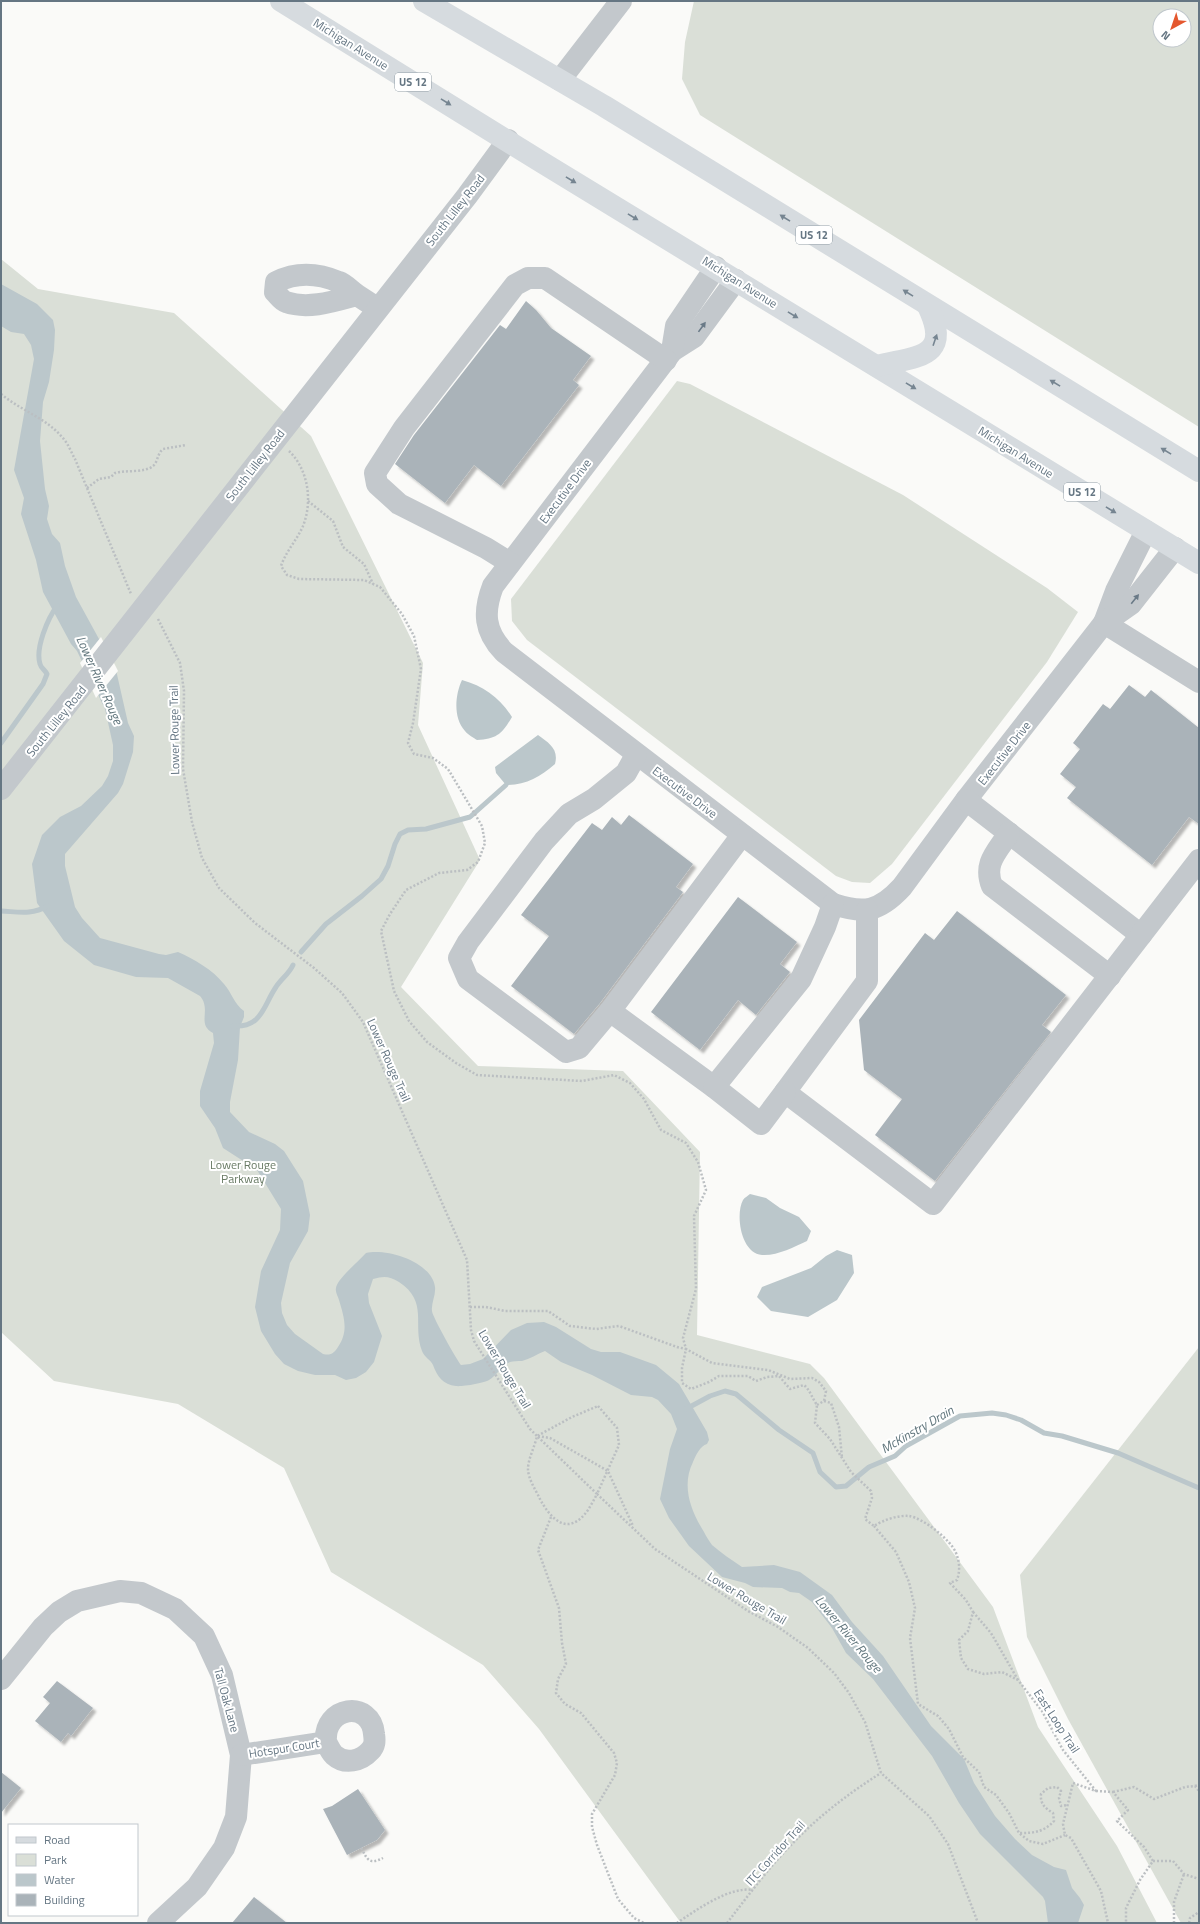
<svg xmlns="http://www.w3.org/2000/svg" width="1200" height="1924" font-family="'Titillium Web',sans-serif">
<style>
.green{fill:#dadfd7;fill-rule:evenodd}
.water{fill:#bbc7cb}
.pier{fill:#fafaf8}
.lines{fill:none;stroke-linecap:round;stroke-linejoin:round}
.stream{stroke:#bbc7cb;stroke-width:5}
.building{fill:#aab3b9;filter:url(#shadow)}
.path{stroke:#bbbfc2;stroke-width:2.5;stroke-dasharray:2 2;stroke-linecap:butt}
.minor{stroke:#c3c8cc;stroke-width:22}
.major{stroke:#d6dbdf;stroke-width:22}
.oneway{fill:#768591}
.oneway2{fill:#6a7a87}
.labels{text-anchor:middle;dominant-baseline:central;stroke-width:4;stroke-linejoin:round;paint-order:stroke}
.shield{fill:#fff;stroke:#939fa8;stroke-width:1}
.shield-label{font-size:11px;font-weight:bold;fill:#657683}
.street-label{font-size:12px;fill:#657683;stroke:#fff}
.park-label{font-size:12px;fill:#687a64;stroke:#fff}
.water-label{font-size:13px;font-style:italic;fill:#60757c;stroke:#fff}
</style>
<defs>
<filter id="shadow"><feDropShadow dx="3.5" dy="3.5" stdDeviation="1" flood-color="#0004"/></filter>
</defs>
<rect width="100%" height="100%" fill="#fafaf8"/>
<g class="green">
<path d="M694,1H1199V427L700,115L682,79L685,42ZM1160,16H1184V40H1160Z"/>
<path d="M1,259L38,289L174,313L311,436L423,663L418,725L480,860L401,987L478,1066L623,1071L700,1152L697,1335L810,1364L824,1378L993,1607L1038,1727L1117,1846L1157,1923H681L539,1729L483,1665L331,1572L284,1468L178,1404L54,1381L1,1332Z"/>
<path d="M677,381L690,384L903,495L1047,588L1078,612L1047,662L892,864L870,883L852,882L836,876L527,640L512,621L511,599Z"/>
<path d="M1199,1347V1923H1181L1068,1719L1027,1637L1020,1575Z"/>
</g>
<g class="water">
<path d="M1,284L37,304L53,320L55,330L54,350L49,382L43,402L40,441L45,489L49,506L47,519L52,534L60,543L65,566L76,597L116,670L128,723L134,736L133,752L123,784L118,793L65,854V866L75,907L82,918L100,938L159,954L166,955L178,952C194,959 213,970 224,984C232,993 234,1004 244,1011V1017L240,1027L238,1060L230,1102V1112L249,1132L275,1144L284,1151L303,1181L310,1215L308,1231L290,1263L281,1303L282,1313L287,1325L295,1334L323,1354C331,1356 334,1353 338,1347C349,1331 344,1317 339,1300C338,1296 335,1292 336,1288C337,1279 360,1260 366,1253C387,1248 432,1262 435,1287C436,1295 431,1303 432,1311C432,1316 458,1362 461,1365L470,1364L483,1359L511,1330L527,1323L544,1322L556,1327L591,1349L601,1352H620L656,1365L679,1384L707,1432L709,1440L707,1444C700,1446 696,1455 693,1462C681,1486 691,1511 704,1532C706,1536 709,1541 712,1545C721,1553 732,1560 742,1567L774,1565L800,1572L832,1595L852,1622L883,1656L931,1726L964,1759L974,1783L995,1816L1015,1839L1032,1855L1054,1867L1066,1870L1072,1888L1080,1898L1084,1905L1078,1923H1048L1045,1901L1043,1897L980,1834L959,1803L932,1756L873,1679L846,1653L832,1628L812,1602L799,1593L790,1592L782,1588L753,1587L745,1583L722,1577L689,1546L669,1518L660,1499L670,1449L677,1429L671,1414L658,1400L652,1397L631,1395L592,1375L561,1362L545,1351C537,1354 530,1359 522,1361C518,1361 513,1361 510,1362C502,1366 496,1376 489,1380C485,1383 461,1387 456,1386C443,1385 437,1376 433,1365C431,1360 424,1357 422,1351C412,1324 429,1302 399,1282C389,1276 384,1276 373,1279L368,1294L369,1303L382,1336L374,1362L366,1372L356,1378L346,1380L335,1375H315L298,1371L284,1364L275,1354L261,1331L255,1307L261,1271L280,1230L281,1209L257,1170L223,1148L215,1128L200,1106V1091L214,1043L213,1033C196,1024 212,1010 200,996L168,978L136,977L94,965L64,941L37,903L32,864L42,835L60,817L81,806L102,786L108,776L113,761V745L105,709L77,651L71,644L43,592L36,560L21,514L24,498L14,470L34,359L31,345L24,334L11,332L1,326Z"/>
<path d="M462,680C484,686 500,698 512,717C502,734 497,739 477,740C474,738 468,735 465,731C453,718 455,695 462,680Z"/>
<path d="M538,735C549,743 559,749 555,764C540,777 526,785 506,785L496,773L495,767Z"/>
<path d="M750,1194L766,1198L780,1208L799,1217L811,1231L807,1241C794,1247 777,1256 762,1255C741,1253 735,1215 743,1200C745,1197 748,1196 750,1194Z"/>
<path d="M837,1250L852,1255L854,1273L837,1300L808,1317L771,1311L757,1297L762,1287L811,1268L826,1256Z"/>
</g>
<path class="pier" d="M101,637L118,671L96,698L80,663Z"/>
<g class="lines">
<g class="stream">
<path d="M1,743L43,684L47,674C45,670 41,668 40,664C35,648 48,618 57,606"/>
<path d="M1,911C20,912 31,915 48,906"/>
<path d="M301,952L326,924L362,896L381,879L388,866L395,844L400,834L408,830L426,829L470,817L506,785"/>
<path d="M233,1026C262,1028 263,1006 276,987C281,979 289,974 293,965"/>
<path d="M686,1409L710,1396L725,1391L736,1394L779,1430L813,1453L820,1472L836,1487L846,1486L869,1467L895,1456L906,1446L960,1416L992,1413L1006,1415L1021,1420L1044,1433L1062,1436L1118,1453L1199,1488"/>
</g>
</g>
<g class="building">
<path d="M526,301L536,310L551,328L591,356L573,380L579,385L501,486L474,465L445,503L395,464L414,435L500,325L506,329Z"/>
<path d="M1129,685L1145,697L1151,690L1199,728V824L1189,817L1152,865L1067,798L1076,787L1060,774L1080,749L1073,743L1103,704L1110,709Z"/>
<path d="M629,815L693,864L676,887L683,892L600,1003L574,1034L511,986L549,936L521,915L592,823L602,830L612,817L621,825Z"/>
<path d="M738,897L797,942L780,964L790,972L756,1015L738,1000L700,1050L651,1012Z"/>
<path d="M957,911L1066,995L1042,1025L1051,1032L935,1181L875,1135L902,1099L864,1070L859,1020L925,933L934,940Z"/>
<path d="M57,1681L93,1708L71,1736L68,1733L61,1742L35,1721L50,1703L43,1697Z"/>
<path d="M1,1772L21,1788L1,1813Z"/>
<path d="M358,1789L385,1830L377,1840L347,1855L323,1809L332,1806Z"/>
<path d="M254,1897L287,1923H232Z"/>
</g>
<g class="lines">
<g class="path">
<path d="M1,394C20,410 46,418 62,437C68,443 71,452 75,459L131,594"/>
<path d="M289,451C308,469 313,501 303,526C297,540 286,551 281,566L287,575L299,579L364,580L380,587L402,614L414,636L421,669L413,723L408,743L414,754L433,758L448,769L482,826L485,843L478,862L467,870L439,873L406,890L390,914L381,931L394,991L409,1021L427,1042L456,1063L477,1075L582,1081L614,1075L630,1083L644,1099L661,1130L686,1143L698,1162L706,1190L694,1216L696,1289L683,1338L686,1349L712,1363L768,1370L790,1379L812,1378L819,1382L826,1391L824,1401"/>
<path d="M87,488L99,479L111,477L115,473C124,470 145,473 153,466C158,462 157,454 163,449L186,445"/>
<path d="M308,501L333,521L343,547L364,564L373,584"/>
<path d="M158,619L180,663L184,691L183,769L192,822L202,858L219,888L255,923L314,968L342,993L363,1022L467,1260L471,1330L474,1341L530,1429L537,1436C535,1446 528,1459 528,1469C528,1478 535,1489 539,1497C550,1519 568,1538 588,1510C591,1505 594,1500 597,1494L655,1549L748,1611L778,1627L808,1648L834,1673L849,1693L865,1722L881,1773L929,1816L948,1844L978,1923"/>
<path d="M470,1307H486L505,1311H548L570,1326L596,1329L619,1326L677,1347L686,1349L682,1368V1383L691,1389L709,1382L719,1376H748L756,1381L767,1377L779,1376L790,1389L804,1385C810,1390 812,1398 817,1405L815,1423L830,1439L851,1472L871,1491L872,1498L865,1519L874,1526C883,1520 898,1515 909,1516C923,1518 951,1540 956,1553C960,1563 960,1571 957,1580L950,1583L966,1600L973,1612L968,1631L959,1640L961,1658L968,1669L984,1674L1002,1672L1018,1680L1042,1711L1063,1750L1096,1791L1073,1783L1063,1824L1065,1835L1071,1838L1101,1891L1108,1923"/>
<path d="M824,1401L831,1403L839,1427L842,1458"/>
<path d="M817,1405L824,1401"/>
<path d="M598,1406L617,1428L619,1445L597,1494L537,1436L572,1417Z"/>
<path d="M538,1436L550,1438L608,1471L633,1526"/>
<path d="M551,1517L538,1550L559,1608L562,1643L566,1664L558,1679L556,1693L565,1704L581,1713L614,1753L617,1763L615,1775L592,1814V1827L597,1845L618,1899L634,1918L644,1923"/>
<path d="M874,1526L896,1552L909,1582L915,1608L910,1638L918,1704L938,1716L949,1729L963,1757L979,1772L984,1787L996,1795L1009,1813L1019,1833L1029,1841L1043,1844L1065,1835"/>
<path d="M973,1612L991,1633L1018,1680"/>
<path d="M1195,1786L1199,1785"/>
<path d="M1096,1791L1113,1792L1128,1810L1117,1821L1144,1847L1153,1861L1140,1880L1126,1908V1923"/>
<path d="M1113,1792L1134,1787L1154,1799L1185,1787L1195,1786L1199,1791"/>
<path d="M1020,1833C1034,1833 1044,1832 1054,1821L1053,1813C1045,1808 1040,1804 1041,1794L1048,1788L1057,1787L1061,1791L1059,1798L1061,1806L1067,1805"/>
<path d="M361,1848C368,1860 369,1865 383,1858"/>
<path d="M1153,1861H1173L1184,1874L1199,1879"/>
<path d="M677,1923C696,1910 730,1886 753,1890"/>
<path d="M727,1923C748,1896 769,1867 793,1843C819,1816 849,1793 881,1773"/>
<path d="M1174,1923V1902L1184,1874"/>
<path d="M1189,1923L1190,1918L1199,1912"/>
</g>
<g class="minor">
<path d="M560,80L621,1"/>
<path d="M736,280L694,337L672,351L493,586C483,612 484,631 504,652L833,904C864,914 879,912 902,887L966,800L1104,623L1116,591L1146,531"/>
<path d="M357,295C351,291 345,284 339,282C318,273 296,272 276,282L275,292C278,295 282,301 286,302C308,310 335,301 357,295L377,308"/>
<path d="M672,351L676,326L716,267"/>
<path d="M510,563L486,548L399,504L377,484L375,473L404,428L515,285L528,278H545L666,360"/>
<path d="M1104,623L1199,682"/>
<path d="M1104,623L1131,604L1175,548"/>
<path d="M636,755L626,773L594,799L569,814L544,841L468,942L459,958L468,979L566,1052L579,1048L610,1011L714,1087L801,979L825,927L833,904"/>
<path d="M1,789L467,196L508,140"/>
<path d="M966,800L1141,935"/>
<path d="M1009,833C997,852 983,863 992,886L1110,976"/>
<path d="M867,910V981L785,1092L933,1204L1199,860"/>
<path d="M610,1011L742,835"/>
<path d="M714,1087L761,1124L785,1092"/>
<path d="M1,1679L43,1627L59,1612L77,1601L120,1591L141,1593L175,1609L204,1636L222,1675L241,1755L236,1817L224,1848L197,1887L158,1923"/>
<path d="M241,1755L326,1742C328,1746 331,1752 334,1755C345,1765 361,1761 370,1751C375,1746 375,1741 374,1734C371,1699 323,1706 326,1742"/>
</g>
<g class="major">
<path d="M281,1L543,163L1199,563"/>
<path d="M424,1L604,106L1199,471"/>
<path d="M877,366C916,356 953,359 928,306"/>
</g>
</g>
<defs><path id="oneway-solid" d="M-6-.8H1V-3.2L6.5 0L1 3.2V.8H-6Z"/></defs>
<g class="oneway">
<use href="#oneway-solid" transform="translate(446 102) rotate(32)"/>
<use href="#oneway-solid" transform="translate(571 180) rotate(31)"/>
<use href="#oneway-solid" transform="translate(633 217) rotate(31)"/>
<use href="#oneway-solid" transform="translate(785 218) rotate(-148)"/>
<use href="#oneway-solid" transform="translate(908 293) rotate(-148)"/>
<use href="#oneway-solid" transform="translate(793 315) rotate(31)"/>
<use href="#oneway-solid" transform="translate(935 340) rotate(-71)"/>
<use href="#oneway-solid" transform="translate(1055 383) rotate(-149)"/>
<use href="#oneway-solid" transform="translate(911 386) rotate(31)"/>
<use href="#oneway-solid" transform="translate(1166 451) rotate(-149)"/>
<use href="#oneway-solid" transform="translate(1111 510) rotate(31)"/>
</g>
<g class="oneway2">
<use href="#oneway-solid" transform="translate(702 327) rotate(-54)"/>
<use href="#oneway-solid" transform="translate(1135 599) rotate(-51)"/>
</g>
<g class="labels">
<g class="shield">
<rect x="395" y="73" width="36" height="18" rx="3"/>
<rect x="796" y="226" width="36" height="18" rx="3"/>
<rect x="1064" y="483" width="36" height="18" rx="3"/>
</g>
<g class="shield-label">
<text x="413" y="82">US 12</text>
<text x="814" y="235">US 12</text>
<text x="1082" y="492">US 12</text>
</g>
<g class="street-label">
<text transform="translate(351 44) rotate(32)">Michigan Avenue</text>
<text transform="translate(455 210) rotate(-52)">South Lilley Road</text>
<text transform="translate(740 282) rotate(32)">Michigan Avenue</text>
<text transform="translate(1016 452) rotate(32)">Michigan Avenue</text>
<text transform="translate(255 465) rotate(-52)">South Lilley Road</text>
<text transform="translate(565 491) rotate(-53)">Executive Drive</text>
<text transform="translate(56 721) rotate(-51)">South Lilley Road</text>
<text transform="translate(174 730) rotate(-91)">Lower Rouge Trail</text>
<text transform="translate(1004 753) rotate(-52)">Executive Drive</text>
<text transform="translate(685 792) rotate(37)">Executive Drive</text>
<text transform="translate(389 1060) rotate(66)">Lower Rouge Trail</text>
<text transform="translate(505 1369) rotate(59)">Lower Rouge Trail</text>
<text transform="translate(747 1598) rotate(31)">Lower Rouge Trail</text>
<text transform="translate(227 1700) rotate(75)">Tall Oak Lane</text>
<text transform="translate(1057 1721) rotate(57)">East Loop Trail</text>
<text transform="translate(284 1748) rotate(-9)">Hotspur Court</text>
<text transform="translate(775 1853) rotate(-48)">ITC Corridor Trail</text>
</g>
<g class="park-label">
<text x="243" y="1164">Lower Rouge<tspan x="243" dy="14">Parkway</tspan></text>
</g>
<g class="water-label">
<text transform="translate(100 680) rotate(66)">Lower River Rouge</text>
<text transform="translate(917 1429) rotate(-30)">McKinstry Drain</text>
<text transform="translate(849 1634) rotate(50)">Lower River Rouge</text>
</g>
</g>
<rect width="1200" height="1924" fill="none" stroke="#657683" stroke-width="4"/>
<rect x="8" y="1824" width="130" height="92" fill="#ffffff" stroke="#c1c8cd"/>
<rect x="16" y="1837" width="20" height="6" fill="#d6dbdf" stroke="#c1c8cd"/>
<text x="44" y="1844" font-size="12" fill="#657683">Road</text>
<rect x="16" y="1854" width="20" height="12" fill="#dadfd7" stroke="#c1c8cd"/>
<text x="44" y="1864" font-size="12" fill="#657683">Park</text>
<rect x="16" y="1874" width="20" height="12" fill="#bbc7cb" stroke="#c1c8cd"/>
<text x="44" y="1884" font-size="12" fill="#657683">Water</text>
<rect x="16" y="1894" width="20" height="12" fill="#aab3b9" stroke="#c1c8cd"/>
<text x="44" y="1904" font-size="12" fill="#657683">Building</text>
<g transform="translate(1172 28) rotate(220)"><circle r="19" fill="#ffffff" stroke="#c1c8cd"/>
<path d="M0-3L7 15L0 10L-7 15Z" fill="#e4572e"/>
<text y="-6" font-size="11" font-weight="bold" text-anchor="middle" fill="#657683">N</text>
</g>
</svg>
